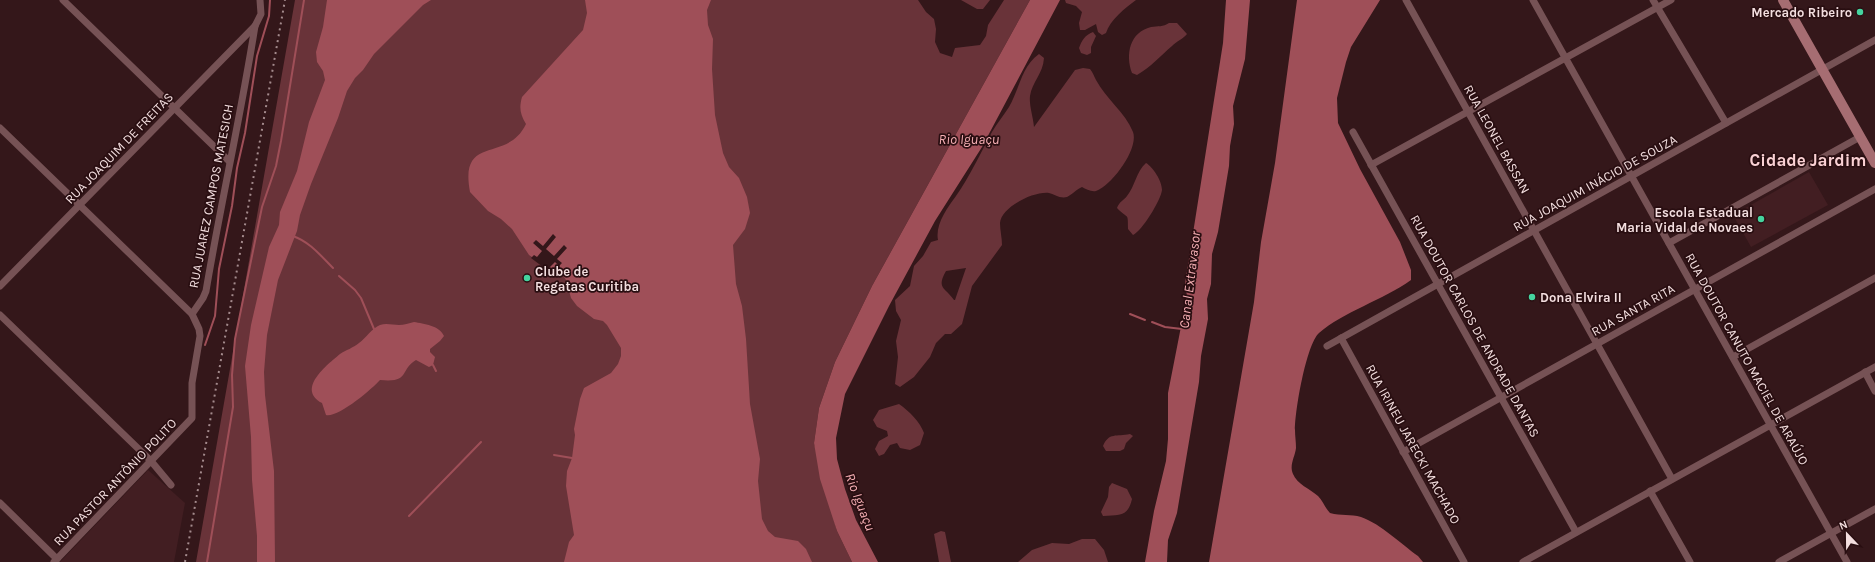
<svg xmlns="http://www.w3.org/2000/svg" width="1875" height="562" font-family="Karla,sans-serif">
<style>
.built{fill:#421e22}
.green{fill:#693339;fill-rule:evenodd}
.water{fill:#9f4f58}
.pier{fill:#34171a}
.lines{fill:none;stroke-linecap:round;stroke-linejoin:round}
.stream{stroke:#9f4f58;stroke-width:2}
.street{stroke:#765255;stroke-width:7}
.secondary{stroke:#a66d72;stroke-width:10}
.rail{stroke:#a48b8d;stroke-width:2;stroke-dasharray:2 4;stroke-linecap:butt}
.poi-dot{fill:#45d49f;stroke:#290e11;stroke-width:1.5}
.labels{text-anchor:middle;dominant-baseline:central;stroke-width:3.5;stroke-linejoin:round;paint-order:stroke}
.poi-label{font-size:13px;font-weight:bold;fill:#f3dedf;stroke:#290e11;text-anchor:end}
.street-label{font-size:13px;fill:#f3dedf;stroke:#290e11}
.water-label{font-size:14px;font-style:italic;fill:#f4aeb3;stroke:#290e11}
.district-label{font-size:17px;font-weight:bold;fill:#fad1d4;stroke:#290e11}
</style>
<rect width="100%" height="100%" fill="#34171a"/>
<g class="built">
<path d="M1809,172L1828,205L1751,247L1733,215Z"/>
<path d="M148,470L185,503L174,562H60Z"/>
</g>
<g class="green">
<path d="M295,0H918L926,12L934,19L936,29L935,42L940,53L952,57L955,48L980,45L986,36L988,25L1004,0H1030L872,286L835,362L819,408L814,443L837,531L852,562H196Z"/>
<path d="M961,0H990L983,9H977Z"/>
<path d="M1065,0H1136C1125,8 1110,20 1106,33L1102,35L1098,32L1096,24L1085,30H1080L1079,23L1082,12L1076,6L1066,3Z"/>
<path d="M1169,23H1177L1187,34C1183,39 1177,41 1172,46C1160,56 1151,67 1137,75L1132,73C1125,54 1130,32 1151,27C1158,26 1163,27 1169,23Z"/>
<path d="M1093,32L1096,36L1091,47V53L1087,55L1081,53L1079,48C1082,40 1085,35 1093,32Z"/>
<path d="M1039,54L1044,58C1043,74 1032,82 1030,96C1029,106 1033,116 1034,127L1075,70L1083,68L1090,69C1093,73 1094,76 1096,80C1106,99 1125,112 1133,132C1139,149 1112,185 1096,191C1091,192 1086,189 1082,187C1077,189 1070,196 1067,197C1060,199 1054,194 1049,193C1034,191 1001,207 1000,223C1000,230 1002,238 1002,245L972,286L962,324L951,334H945L936,343L930,357L914,377L900,387L895,384L898,357L896,341L901,320L896,311L895,300L910,286L914,266L923,256L931,242L938,240C935,225 947,208 956,196C970,176 980,154 992,132C997,123 1004,115 1009,107C1020,88 1021,67 1039,54ZM966,268L955,300H954C945,287 936,289 946,271Z"/>
<path d="M1146,163C1153,167 1162,181 1162,190C1161,200 1142,231 1133,235L1128,229C1128,211 1128,220 1117,208C1119,202 1124,200 1127,196C1135,186 1136,172 1146,163Z"/>
<path d="M899,404C909,411 920,422 924,433L920,445L910,450L900,448L897,443L890,445L884,454L879,456L875,449L879,441L888,436L887,431L877,427L873,420L879,410Z"/>
<path d="M1130,434L1133,436L1126,443L1124,449L1120,451H1106L1103,446C1109,432 1116,437 1130,434Z"/>
<path d="M1112,483L1127,489L1132,499C1128,517 1119,515 1103,516L1101,512L1108,497L1109,487Z"/>
<path d="M941,531L945,532L951,562H939L934,534Z"/>
<path d="M1082,539H1095L1104,550L1108,562H1018L1032,550L1052,543L1069,544Z"/>
</g>
<g class="water">
<path d="M327,0H431L423,5L374,54L363,70L355,78L347,91L338,118L311,184L300,215L297,231L278,280L267,335L264,372L265,395L274,471L275,562H257V536L252,480L251,437L245,366L251,325L269,247L279,225L280,212L297,171L309,122L325,80L323,71L317,62L316,52L323,27Z"/>
<path d="M585,0H711L707,10L708,25L713,39L712,69L715,115L723,153L729,167L739,178L747,197L750,213L745,229L733,245L736,284L742,306L746,339L750,404L760,459L758,481L762,519L768,531L775,537L798,541L806,549L812,562H564L569,542L574,535L566,486L567,471L572,458L575,435L574,429L580,399L584,388L611,373L618,364L621,356V348L607,325L603,321L594,319L577,306L571,298L566,280L562,274L557,271L551,270L529,255L512,229L501,219L488,211L470,192C459,133 507,164 526,124C520,114 519,108 522,97L583,30L587,13Z"/>
<path d="M1030,0H1060L982,147L935,221L889,306L845,394L836,438L837,459L845,489L856,520L878,562H852L837,531L820,479L814,443L819,408L835,362L872,286Z"/>
<path d="M1226,0H1250L1245,59L1233,106L1234,124L1230,146L1229,166L1218,232L1212,254L1211,284L1207,299L1208,319L1201,356L1199,382L1177,513L1168,540L1167,562H1145L1154,511L1166,461L1168,439V393L1187,296L1185,284L1223,43Z"/>
<path d="M1297,0H1380L1351,47L1346,62L1337,98L1338,123L1360,169L1400,242L1411,270V280C1383,300 1343,312 1319,333C1306,345 1295,411 1295,430C1295,436 1296,442 1296,448C1295,457 1289,465 1293,474C1297,484 1310,489 1318,496C1323,501 1325,508 1330,513C1341,516 1351,514 1361,517C1381,524 1401,544 1418,556L1423,562H1209L1254,302L1261,242L1275,163Z"/>
<path d="M414,322C424,324 439,325 444,336L440,341L430,349V352L435,357L433,365L429,367L416,360C399,370 411,383 380,380C372,389 338,418 326,415L322,403C296,389 327,365 340,354C346,350 353,348 359,343C366,338 372,328 380,325C386,323 393,325 399,325C404,325 409,323 414,322Z"/>
</g>
<path class="pier" d="M553,234L556,237L546,249L554,256L564,245L567,248L557,259L562,263L559,266L555,262L547,270L531,258L534,255L537,257L542,251L533,243L536,240L543,246Z"/>
<g class="lines">
<g class="stream">
<path d="M293,236C310,242 321,256 333,268"/>
<path d="M339,276L355,290L361,298L374,329"/>
<path d="M1130,314L1145,320"/>
<path d="M1152,322L1165,327L1182,329"/>
<path d="M205,345L215,316L219,269L232,206L237,168L245,133L257,56L269,16L270,0"/>
<path d="M433,365L436,371"/>
<path d="M554,455L572,458"/>
<path d="M409,516L481,442"/>
<path d="M207,562L233,407L232,375L235,339L262,207L276,166L281,141L304,0"/>
</g>
<g class="street">
<path d="M63,0L229,161"/>
<path d="M1406,0L1672,479"/>
<path d="M1533,0L1847,562"/>
<path d="M1653,0L1726,123"/>
<path d="M0,128L192,314"/>
<path d="M1353,132L1576,532"/>
<path d="M1371,165L1671,0"/>
<path d="M1669,243L1860,137"/>
<path d="M0,286L255,26"/>
<path d="M0,315L151,461L171,485"/>
<path d="M1341,338L1464,562"/>
<path d="M1327,346L1875,40"/>
<path d="M1733,357L1875,278"/>
<path d="M1865,372L1875,391"/>
<path d="M1403,452L1875,189"/>
<path d="M1650,491L1690,562"/>
<path d="M0,503L57,559"/>
<path d="M54,562L192,418V383L200,336L199,329L192,314L203,298L206,291C221,202 241,115 255,26L261,14L260,0"/>
<path d="M1523,562L1875,367"/>
<path d="M1779,562L1875,509"/>
</g>
<path class="secondary" d="M1783,0L1875,163"/>
<path class="rail" d="M185,562L285,0"/>
</g>
<g class="poi-dot">
<circle cx="1860" cy="12" r="4"/>
<circle cx="1761" cy="219" r="4"/>
<circle cx="527" cy="278" r="4"/>
<circle cx="1532" cy="297" r="4"/>
</g>
<g class="labels">
<g class="poi-label">
<text x="1852" y="12">Mercado Ribeiro</text>
<text x="1753" y="212">Escola Estadual<tspan x="1753" dy="15">Maria Vidal de Novaes</tspan></text>
<text x="535" y="271" text-anchor="start">Clube de<tspan x="535" dy="15">Regatas Curitiba</tspan></text>
<text x="1540" y="297" text-anchor="start">Dona Elvira II</text>
</g>
<g class="street-label">
<text transform="translate(1497 139) rotate(61)">RUA LEONEL BASSAN</text>
<text transform="translate(119 148) rotate(-46)">RUA JOAQUIM DE FREITAS</text>
<text transform="translate(1595 183) rotate(-29)">RUA JOAQUIM INÁCIO DE SOUZA</text>
<text transform="translate(211 196) rotate(-79)">RUA JUAREZ CAMPOS MATESICH</text>
<text transform="translate(1633 310) rotate(-29)">RUA SANTA RITA</text>
<text transform="translate(1475 326) rotate(61)">RUA DOUTOR CARLOS DE ANDRADE DANTAS</text>
<text transform="translate(1747 359) rotate(61)">RUA DOUTOR CANUTO MACIEL DE ARAÚJO</text>
<text transform="translate(1413 444) rotate(61)">RUA IRINEU JARECKI MACHADO</text>
<text transform="translate(115 482) rotate(-46)">RUA PASTOR ANTÔNIO POLITO</text>
</g>
<g class="water-label">
<text x="969" y="139">Rio Iguaçu</text>
<text transform="translate(1190 280) rotate(-83)">Canal Extravasor</text>
<text transform="translate(860 502) rotate(69)">Rio Iguaçu</text>
</g>
<g class="district-label">
<text x="1808" y="160">Cidade Jardim</text>
</g>
</g>
<g transform="translate(1847 534) rotate(338)" stroke="#290e11" stroke-width="3" paint-order="stroke">
<path d="M0-3L7 15L0 10L-7 15Z" fill="#f3dedf"/>
<text y="-6" font-size="11" font-weight="bold" text-anchor="middle" fill="#f3dedf">N</text>
</g>
</svg>
